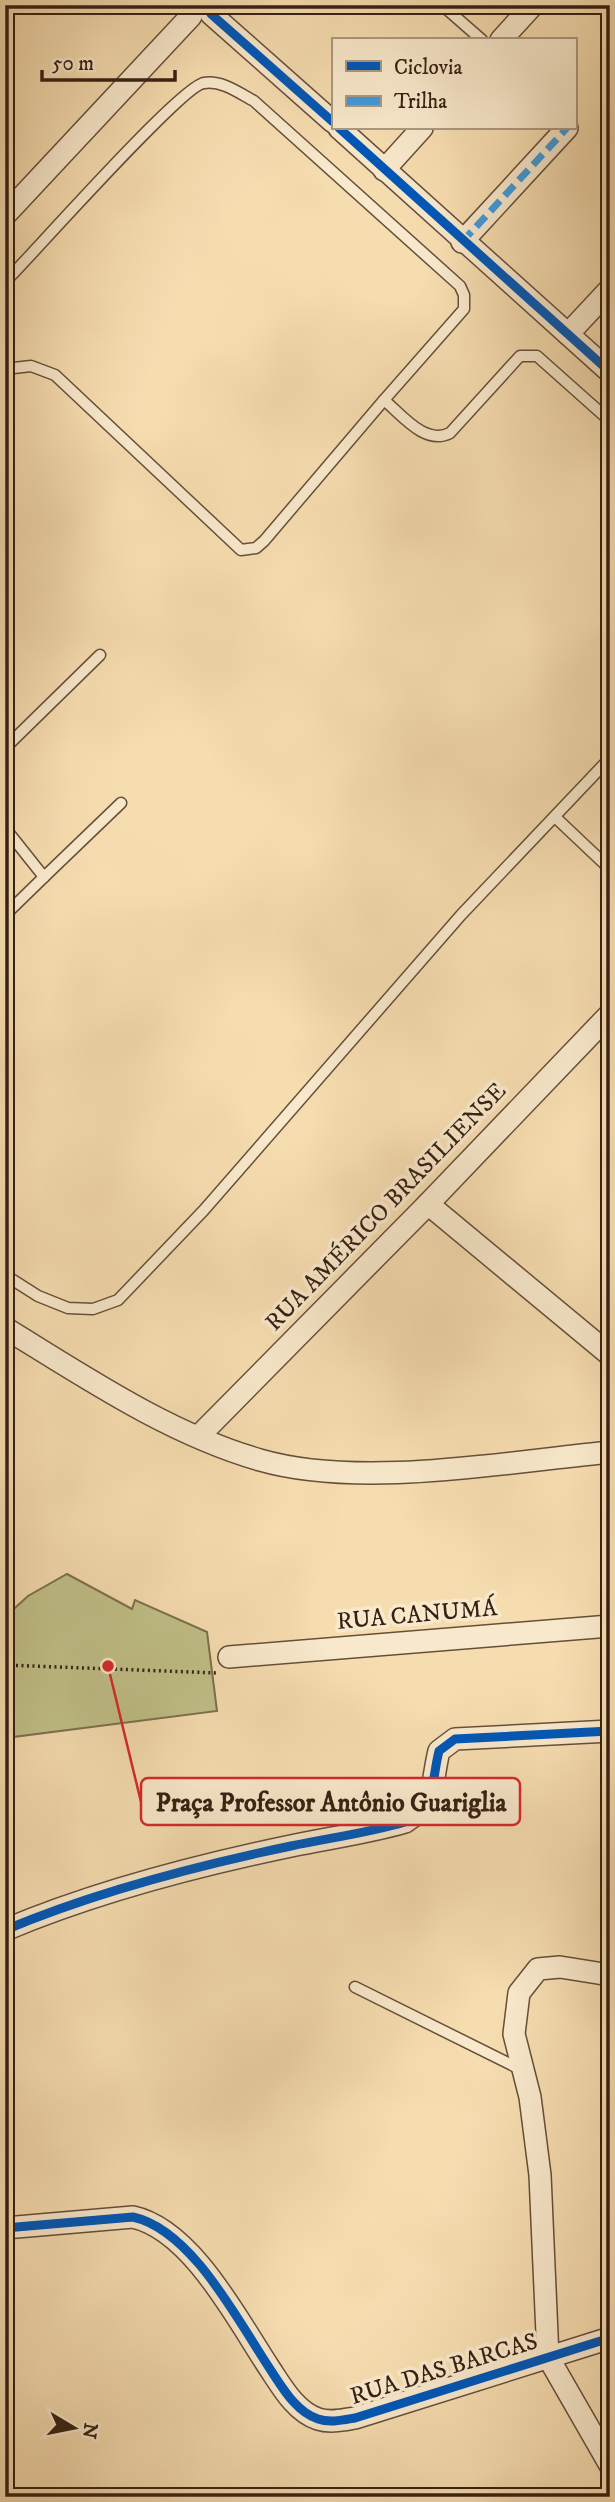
<svg xmlns="http://www.w3.org/2000/svg" width="615" height="2502" font-family="'IM FELL DW Pica',serif">
<style>
.green{fill:#c1c088;stroke:#7c704e;stroke-width:2}
.lines{fill:none;stroke-linecap:round;stroke-linejoin:round}
.lane-casing{stroke:#664f3a;stroke-width:13}
.street-casing{stroke:#664f3a;stroke-width:24}
.path{stroke:#362013;stroke-width:3.5;stroke-dasharray:2 3.5;stroke-linecap:butt}
.lane{stroke:#f9e9cc;stroke-width:10}
.street{stroke:#f9e9cc;stroke-width:21}
.quiet{stroke:#3e9bde;stroke-width:7;stroke-dasharray:14 7;stroke-linecap:butt}
.cycleway-casing{stroke:#f9e9cc;stroke-width:13}
.cycleway{stroke:#0057b8;stroke-width:9}
.labels{text-anchor:middle;dominant-baseline:central;stroke-width:7;stroke-linejoin:round;paint-order:stroke}
.street-label{font-size:24px;fill:#362013;stroke:#f9e9cc}
.leader{fill:none;stroke:#d62828;stroke-width:2.5}
.callout-dot{fill:#d62828;stroke:#f9e9cc;stroke-width:2.5}
.callout{fill:#f9e9cc;stroke:#d62828;stroke-width:2.5}
.callout-label{font-size:26px;text-anchor:middle;font-weight:bold;fill:#362013}
</style>
<rect width="100%" height="100%" fill="#f6ddb0"/>
<filter id="stains"><feTurbulence type="fractalNoise" baseFrequency=".00286" numOctaves="4"/><feColorMatrix values="0 0 0 0 .2 0 0 0 0 .09 0 0 0 0 .02 0 0 0 .5 -.17"/></filter>
<radialGradient id="worn" r=".72"><stop offset=".6" stop-color="#630" stop-opacity="0"/><stop offset="1" stop-color="#630" stop-opacity=".3"/></radialGradient>
<path class="green" d="M67,1574L132,1609L135,1600L207,1632L217,1711L5,1738V1617L28,1596Z"/>
<g class="lines">
<g class="lane-casing">
<g id="lane">
<path d="M442,5L482,40"/>
<path d="M5,282C32,255 182,85 204,83C222,80 239,93 254,101L460,286L464,295V309L384,400C401,414 425,446 450,433L520,356H537L610,421"/>
<path d="M5,369L31,366L55,375L241,550L256,548L264,541L384,400"/>
<path d="M5,748L100,655"/>
<path d="M555,817L610,869"/>
<path d="M5,828L44,877L121,803"/>
<path d="M5,915L44,877"/>
<path d="M5,1275L38,1296L68,1308L93,1309L118,1300L204,1210L461,915L610,758"/>
<path d="M355,1987L522,2070"/>
</g>
</g>
<g class="street-casing">
<g id="street">
<path d="M211,14L333,122"/>
<path d="M501,40L533,5"/>
<path d="M339,128L610,372"/>
<path d="M384,170L422,128"/>
<path d="M5,215L191,16"/>
<path d="M462,242L567,128"/>
<path d="M568,334L610,289"/>
<path d="M428,1204L610,1355"/>
<path d="M5,1328C85,1377 169,1434 260,1460C360,1489 506,1462 610,1452"/>
<path d="M199,1436L428,1204L610,1014"/>
<path d="M229,1657L610,1626"/>
<path d="M5,1930C95,1892 195,1866 291,1846C329,1838 368,1833 405,1822C437,1802 431,1783 439,1751L455,1739L610,1731"/>
<path d="M610,1975L560,1967L538,1969L519,1993L514,2034L530,2097L540,2175L548,2357L610,2465"/>
<path d="M5,2228L133,2217C192,2230 238,2321 270,2369C282,2387 296,2412 318,2419C330,2423 343,2420 355,2418L610,2338"/>
</g>
</g>
<path class="path" d="M5,1665L218,1673"/>
<use href="#lane" class="lane"/>
<use href="#street" class="street"/>
<path class="quiet" d="M462,242L567,128"/>
<g class="cycleway-casing">
<g id="cycleway">
<path d="M211,14L333,122"/>
<path d="M339,128L610,372"/>
<path d="M5,1930C95,1892 195,1866 291,1846C329,1838 368,1833 405,1822C437,1802 431,1783 439,1751L455,1739L610,1731"/>
<path d="M5,2228L133,2217C192,2230 238,2321 270,2369C282,2387 296,2412 318,2419C330,2423 343,2420 355,2418L610,2338"/>
</g>
</g>
<use href="#cycleway" class="cycleway"/>
</g>
<g class="labels">
<g class="street-label">
<text transform="translate(386 1207) rotate(-46)">RUA AMÉRICO BRASILIENSE</text>
<text transform="translate(417 1615) rotate(-5)">RUA CANUMÁ</text>
<text transform="translate(444 2369) rotate(-17)">RUA DAS BARCAS</text>
</g>
</g>
<path class="leader" d="M108 1666L141 1802"/>
<circle class="callout-dot" cx="108" cy="1666" r="7"/>
<rect class="callout" x="141" y="1778" width="379" height="47" rx="7"/>
<g class="callout-label">
<text x="331" y="1811">Praça Professor Antônio Guariglia</text>
</g>
<rect width="615" height="2502" fill="none" stroke="#f6ddb0" stroke-width="28"/>
<rect x="7" y="7" width="601" height="2488" fill="none" stroke="#362013" stroke-width="3.5"/>
<rect x="14" y="14" width="587" height="2474" fill="none" stroke="#362013" stroke-width="2"/>
<rect x="332" y="38" width="245" height="91" fill="#f9e9cc" stroke="#ab9982" stroke-width="2"/>
<rect x="346" y="61" width="35" height="10" fill="#0057b8" stroke="#ab9982" stroke-width="2"/>
<text x="394" y="74" font-size="21" fill="#362013">Ciclovia</text>
<rect x="346" y="96" width="35" height="10" fill="#3e9bde" stroke="#ab9982" stroke-width="2"/>
<text x="394" y="108" font-size="21" fill="#362013">Trilha</text>
<g transform="translate(74 2428) rotate(100)" stroke="#f9e9cc" stroke-width="5" paint-order="stroke">
<path d="M0-5L12 26L0 18L-12 26Z" fill="#362013"/>
<text y="-10" font-size="19" font-weight="bold" text-anchor="middle" fill="#362013">N</text>
</g>
<path d="M42 70v10h133v-10" fill="none" stroke="#362013" stroke-width="3.5"/>
<text x="52" y="70" font-size="21" fill="#362013" stroke="#f9e9cc" stroke-width="5" paint-order="stroke">50 m</text>
<rect width="100%" height="100%" filter="url(#stains)"/>
<rect width="100%" height="100%" fill="url(#worn)"/>
</svg>
